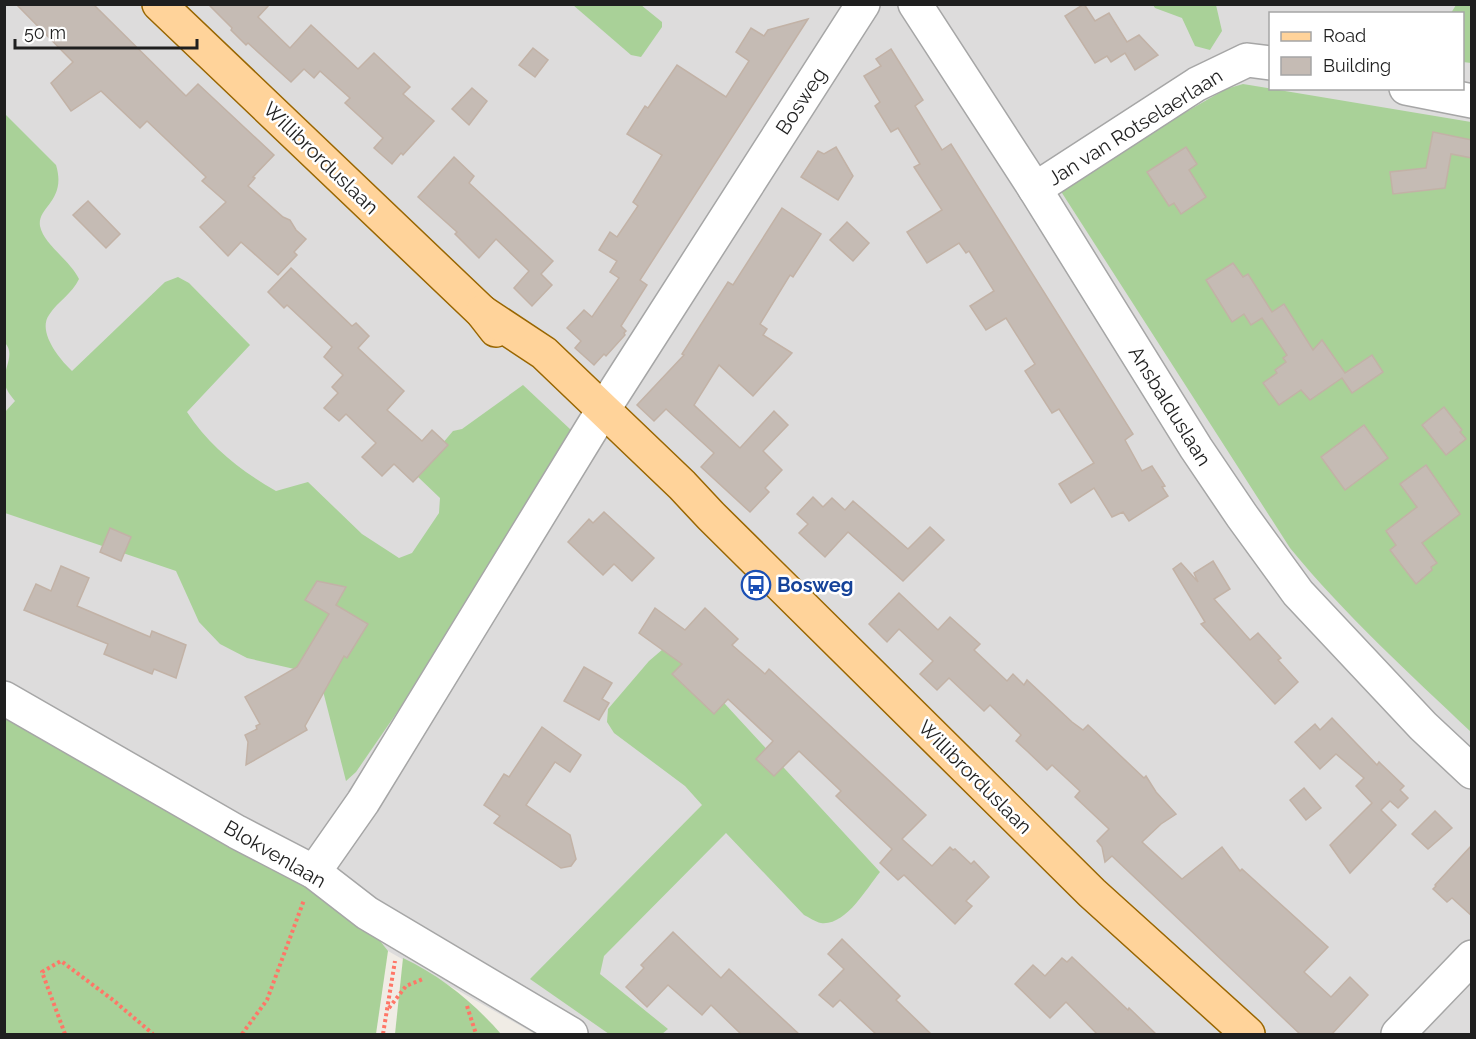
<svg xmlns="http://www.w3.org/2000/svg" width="1476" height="1039" font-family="Raleway,sans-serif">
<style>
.residential{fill:#dddcdc;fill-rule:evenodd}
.forest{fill:#a9d198}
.building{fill:#c5bbb4;stroke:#c2b2a6;stroke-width:1.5}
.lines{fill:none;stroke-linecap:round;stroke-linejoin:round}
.minor-casing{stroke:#a6a6a6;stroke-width:36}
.major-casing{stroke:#960;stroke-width:36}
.path{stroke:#ff7667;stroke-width:4;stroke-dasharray:3 3;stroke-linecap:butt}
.minor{stroke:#fff;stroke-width:33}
.major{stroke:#ffd39a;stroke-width:33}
.labels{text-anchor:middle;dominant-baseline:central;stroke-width:5;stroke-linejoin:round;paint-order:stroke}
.street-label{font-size:20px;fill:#1f1f1f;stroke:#fff}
.transit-label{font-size:20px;font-weight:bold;fill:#164399;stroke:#fff;text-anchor:start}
</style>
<rect width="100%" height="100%" fill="#f0ece5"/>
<path class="residential" d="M5,5H1471V1034H535L388,951L5,863ZM1270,14H1462V88H1270Z"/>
<g class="forest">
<path d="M573,5H641L662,22V27L641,57L631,55Z"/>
<path d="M1153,5H1216L1222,31L1210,50L1195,46L1182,18L1155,8Z"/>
<path d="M1456,5H1471V63L1463,62L1462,14L1451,13Z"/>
<path d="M1243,84L1471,122V732C1409,673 1344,614 1290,548L1062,193L1060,184L1226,89Z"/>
<path d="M4,113L56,165C67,201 37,207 40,226C44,245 70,260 79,279C72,294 58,301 49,315C37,332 60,360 72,371L165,282L178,277L189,283L250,345L187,412C209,446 241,471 276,491L308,482L362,534L399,558L412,553L439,513L440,498L418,477L419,471L453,431L462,429L523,385L571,430L400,708L356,772L346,781L323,691L303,671L247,658L220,644L199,622L176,571L5,513V412L15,401C11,396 6,390 5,384C2,369 17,354 4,342Z"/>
<path d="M663,649L678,653L880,872C866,889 846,926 821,923C815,922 809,917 804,915L726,833L604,956L600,974L668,1029L662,1034H609L530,979L702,805L685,786L614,733L607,722L608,709L649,661Z"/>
<path d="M4,715L299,877L373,932L388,951L376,1034H5Z"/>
<path d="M403,958C441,976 474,1003 501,1034H395Z"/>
</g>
<g class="building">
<path d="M16,4H93L186,96L198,84L274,155L253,177L255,178L248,186L283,217L290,220L296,230L306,239L294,252L297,255L278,275L241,242L228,256L200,227L226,202L202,181L206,177L147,121L140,128L101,91L71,111L51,83L73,62Z"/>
<path d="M208,4H270L258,17L290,48L311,25L358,69L374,53L410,87L403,94L434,121L403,155L401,153L392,164L374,148L383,138L345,103L350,98L320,71L314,78L304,69L291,82L248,43L246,45L231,30L232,28Z"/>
<path d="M1084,4L1095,21L1109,13L1127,42L1139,35L1158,55L1135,70L1125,53L1111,62L1107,56L1095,63L1065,16Z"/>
<path d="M808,19L640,280L647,285L621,326L626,331L624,333L625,335L606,356L604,354L594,365L575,348L581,341L567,328L584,310L592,317L619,278L610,272L617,261L599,250L610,232L617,237L638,206L633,202L662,155L627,134L645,106L648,108L677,65L726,97L749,61L736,52L751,28L764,36L768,30Z"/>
<path d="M533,48L548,60L535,77L519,65Z"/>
<path d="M891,49L923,100L915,106L942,150L951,144L1133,434L1125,440L1142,471L1152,466L1165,486L1162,487L1168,496L1129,521L1123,512L1112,517L1094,488L1071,503L1059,484L1094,463L1059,409L1052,413L1025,371L1035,364L1006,318L986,330L970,306L994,291L969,251L966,253L959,243L927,263L907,232L942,210L914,167L920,164L898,128L891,132L875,106L880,102L864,76L881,66L876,59Z"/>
<path d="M472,88L487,101L469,125L452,109Z"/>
<path d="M1433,132L1472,140V158L1451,154L1445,188L1393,194L1390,172L1426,168Z"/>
<path d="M836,147L853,176L838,200L801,177L818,151L824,154Z"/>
<path d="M1186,147L1197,164L1189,170L1206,197L1181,214L1174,203L1169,206L1147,172Z"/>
<path d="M454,157L474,176L469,183L553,261L541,274L552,285L532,306L514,288L529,271L496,239L479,258L455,234L457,232L418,197Z"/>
<path d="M88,201L120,234L106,248L73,215Z"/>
<path d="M782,208L821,234L793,277L790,275L760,324L767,329L763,335L792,353L753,396L719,365L694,405L740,448L774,411L788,425L763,451L782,470L765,488L769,492L750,512L701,467L714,453L666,409L654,421L637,405L684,355L682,354L728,282L733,285Z"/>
<path d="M847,222L869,243L853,261L830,240Z"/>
<path d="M1233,263L1243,277L1248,274L1272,312L1284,304L1313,350L1322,340L1345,373L1372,355L1383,372L1352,393L1342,378L1310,400L1301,390L1279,405L1263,383L1277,373L1275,370L1286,362L1283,358L1287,355L1262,318L1251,325L1244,314L1232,322L1206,280Z"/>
<path d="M291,268L352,326L356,323L369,336L358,348L404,391L387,410L422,441L432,430L448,445L413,482L394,464L382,476L362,457L376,443L346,414L339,421L324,408L338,393L332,387L343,375L324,357L332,347L287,305L284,308L268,292Z"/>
<path d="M1444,407L1462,430L1460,432L1466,439L1446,455L1422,425Z"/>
<path d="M1364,425L1388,458L1345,490L1321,457Z"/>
<path d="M1426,465L1460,514L1422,543L1437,563L1431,567L1432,570L1416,584L1390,550L1396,545L1386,531L1417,507L1400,484Z"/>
<path d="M813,497L823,507L832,498L845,510L853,501L908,549L930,527L944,540L903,581L848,532L825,557L799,533L808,524L797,514Z"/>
<path d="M604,512L654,558L632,581L614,564L603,575L568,542L589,519L593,523Z"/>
<path d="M110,528L131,537L121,561L100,552Z"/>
<path d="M1213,561L1230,589L1214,599L1250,640L1258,633L1281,658L1278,660L1298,682L1275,704L1201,624L1205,622L1173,569L1181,563L1198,582L1194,573Z"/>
<path d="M61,566L89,578L77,606L150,637L152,631L186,645L176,678L154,669L152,674L104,654L108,644L24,610L36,584L51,591Z"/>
<path d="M317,581L346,587L336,605L368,624L347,658L344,656L305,726L307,730L246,765L248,742L245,735L257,729L256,726L260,724L245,697L297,667L329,614L305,600Z"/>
<path d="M899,593L938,630L950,617L980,644L974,650L1007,681L1013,674L1024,685L1027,680L1072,722L1083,730L1088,725L1144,778L1146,776L1156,792L1176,814L1161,824L1142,842L1182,879L1222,847L1240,871L1242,869L1328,947L1304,972L1331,997L1350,977L1368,995L1331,1035H1301L1112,856L1105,862L1102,847L1097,841L1109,829L1075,797L1080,791L1052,765L1047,770L1027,751L1016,741L1021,735L990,705L984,711L949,678L937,690L920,674L933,661L899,629L887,642L869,624Z"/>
<path d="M655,608L685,630L705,608L738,639L732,645L765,674L769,669L926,815L902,839L932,866L950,847L953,850L955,849L971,864L974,861L989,877L966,901L972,906L955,924L904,875L898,880L880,863L892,849L836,796L841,791L799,751L774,776L756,759L773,741L728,699L714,714L672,674L682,664L639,633Z"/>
<path d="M584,667L612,683L602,699L609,703L599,720L564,701Z"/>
<path d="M1332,718L1377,765L1379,762L1404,786L1400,790L1408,798L1398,808L1390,801L1381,810L1396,825L1350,873L1330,845L1372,803L1356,786L1364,778L1336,754L1320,769L1295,742L1315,724L1320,730Z"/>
<path d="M542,727L581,755L570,772L555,762L526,805L570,835L576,859L571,866L561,868L494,823L500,816L484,805L504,774L509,777Z"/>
<path d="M1304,788L1321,808L1306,820L1290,800Z"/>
<path d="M1435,811L1452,828L1428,849L1412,834Z"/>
<path d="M1472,845V916L1452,898L1447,902L1433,889L1436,886L1435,885Z"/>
<path d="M673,932L721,978L729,969L800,1035H742L711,1005L702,1015L668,985L647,1007L626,987L644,968L641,965Z"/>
<path d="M842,939L900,996L896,1000L932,1035H877L840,1000L833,1007L819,995L844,969L828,954Z"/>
<path d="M1072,957L1128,1010L1129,1008L1157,1035H1098L1066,1002L1050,1018L1015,984L1033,965L1045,976L1062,958L1067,962Z"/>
</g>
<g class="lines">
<g class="minor-casing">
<g id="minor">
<path d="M915,4L1035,189L1196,448L1242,516L1298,593L1423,726L1472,772"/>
<path d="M1406,88L1472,101"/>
<path d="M1035,189L1197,84L1247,60L1270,63"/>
<path d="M4,698L237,832L314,872L367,913L571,1034"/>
<path d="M314,872L363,802L603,410L863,4"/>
<path d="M1398,1034L1472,957"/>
</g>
</g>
<g class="major-casing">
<g id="major">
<path d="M159,4L482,312L496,330"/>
<path d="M482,312L544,353L682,485L711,516L1092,893L1248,1034"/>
</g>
</g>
<g class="path">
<path d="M467,1006L476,1034"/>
<path d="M389,1008L406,986L423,979"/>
<path d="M65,1034L42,972L61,961L113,1000L153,1034"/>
<path d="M242,1034L267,1000L304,900"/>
<path d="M383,1034L395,961"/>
</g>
<use href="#minor" class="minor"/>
<use href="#major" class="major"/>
</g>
<defs>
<g id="bus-ring" transform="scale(1.5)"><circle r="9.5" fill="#fff" stroke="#1a4fb4" stroke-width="1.5"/><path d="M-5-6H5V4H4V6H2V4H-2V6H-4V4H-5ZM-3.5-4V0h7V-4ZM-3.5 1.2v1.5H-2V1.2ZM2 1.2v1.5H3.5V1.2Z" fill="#1a4fb4"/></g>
</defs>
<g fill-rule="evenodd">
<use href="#bus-ring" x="756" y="585"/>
</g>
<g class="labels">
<g class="street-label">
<text transform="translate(801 101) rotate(-57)">Bosweg</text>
<text transform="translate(1135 127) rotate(-32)">Jan van Rotselaerlaan</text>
<text transform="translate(321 158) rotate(44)">Willibrorduslaan</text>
<text transform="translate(1170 406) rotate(58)">Ansbalduslaan</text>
<text transform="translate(975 777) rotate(45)">Willibrorduslaan</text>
<text transform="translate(275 854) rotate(30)">Blokvenlaan</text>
</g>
<g class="transit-label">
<text x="777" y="585">Bosweg</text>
</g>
</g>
<rect width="1476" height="1039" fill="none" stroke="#1f1f1f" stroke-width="12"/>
<rect x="1269" y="12" width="195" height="78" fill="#ffffff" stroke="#a5a5a5" stroke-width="1.5"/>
<rect x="1281" y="32" width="30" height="9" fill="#ffd39a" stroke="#a5a5a5" stroke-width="1.5"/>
<text x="1323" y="42" font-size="18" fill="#1f1f1f">Road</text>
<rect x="1281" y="57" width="30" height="18" fill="#c5bbb4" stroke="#a5a5a5" stroke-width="1.5"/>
<text x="1323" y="72" font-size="18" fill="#1f1f1f">Building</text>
<path d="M15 39v9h182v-9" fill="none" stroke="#1f1f1f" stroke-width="3"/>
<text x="24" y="39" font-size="18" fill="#1f1f1f" stroke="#ffffff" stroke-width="4.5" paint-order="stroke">50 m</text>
</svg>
